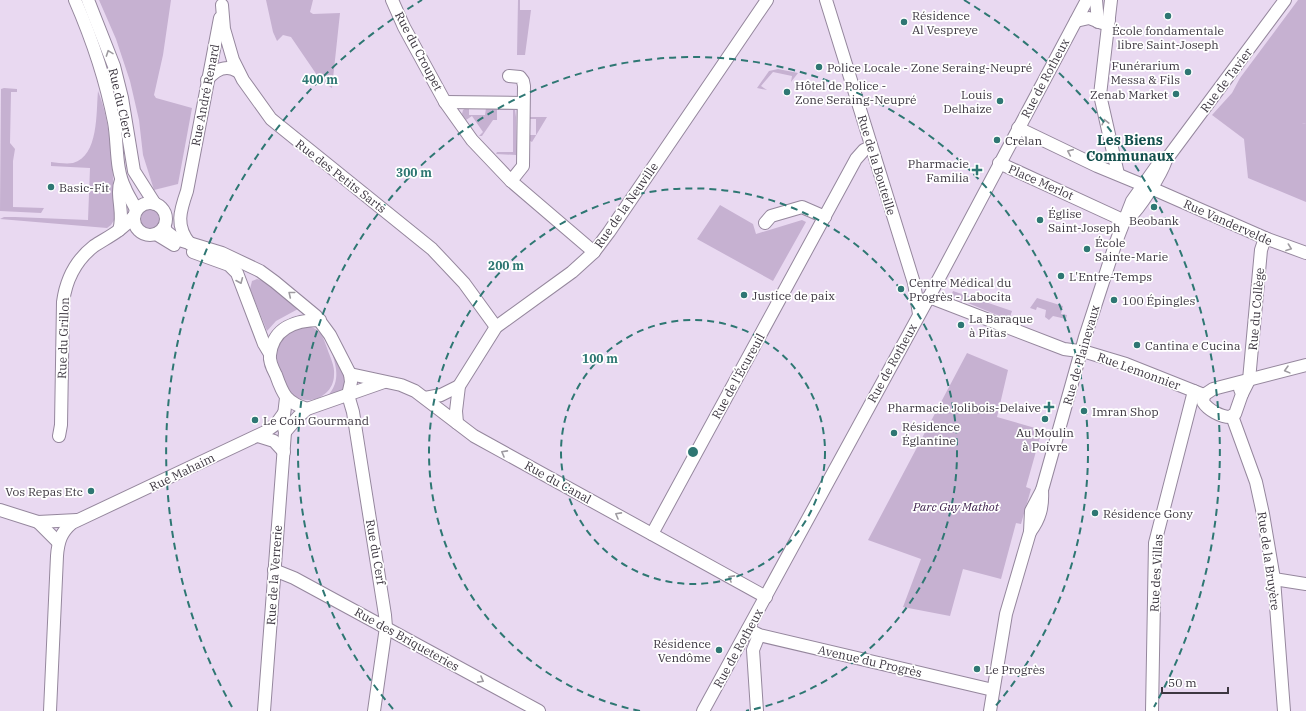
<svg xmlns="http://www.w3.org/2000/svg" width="1306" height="711" font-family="'IBM Plex Serif',serif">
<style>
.green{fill:#c6b1d1}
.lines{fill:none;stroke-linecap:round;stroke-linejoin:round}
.minor-casing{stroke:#95879d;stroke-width:14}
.minor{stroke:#fff;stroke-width:12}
.oneway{stroke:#9e9ba0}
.ring{fill:none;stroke:#2e7773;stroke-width:2;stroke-dasharray:7 5}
.poi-dot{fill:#2e7773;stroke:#fff;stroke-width:1.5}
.labels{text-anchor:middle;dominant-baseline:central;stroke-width:3.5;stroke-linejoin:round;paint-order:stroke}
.poi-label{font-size:12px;fill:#3d3741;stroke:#fff;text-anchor:start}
.street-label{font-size:12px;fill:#3d3741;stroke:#fff}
.park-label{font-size:12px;font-style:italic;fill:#3f214d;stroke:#fff}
.quarter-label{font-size:14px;font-weight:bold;fill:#124f4c;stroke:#fff}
.centre{fill:#2e7773;stroke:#fff;stroke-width:2}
.ring-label{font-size:12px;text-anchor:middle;font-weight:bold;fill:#2e7773;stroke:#fff;stroke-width:3.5;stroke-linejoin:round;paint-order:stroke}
</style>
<rect width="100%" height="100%" fill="#e9d9f1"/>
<g class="green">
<path d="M99,0H171L163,55L154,95L156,98L192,108L178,184L154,190L143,155L139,120L130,81L116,39Z"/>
<path d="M266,0H313L310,12L313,14L340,13L332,88L321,81L291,37L283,35L277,41L273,32Z"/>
<path d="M518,0H520V10H531L525,55H517Z"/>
<path d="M1298,0H1306V123L1302,124L1306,123V202L1248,178L1244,139L1212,115L1232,93L1240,78Z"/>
<path d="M778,69L798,73L791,82L792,76L773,72L761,86L767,90L757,88L769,71Z"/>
<path d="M4,88L17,89V92H11L10,143L15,149L13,161V207L44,208L41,213L0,211L1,89Z"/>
<path d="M98,91C113,127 112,178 116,217L111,225L107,228L0,219L4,217H15L88,220L90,168L51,166V162C58,163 67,164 73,163C99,156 96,112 98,91Z"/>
<path d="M466,108H469V115H485L486,108L513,109L515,110L516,117V155L496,154L497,152H513V110H497V120H493L482,136H479L483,132L472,116L466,120L462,114L463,110Z"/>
<path d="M530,117H547L532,142L530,141V135H536V119H530Z"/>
<path d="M720,205L753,224L756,234L802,220L806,222L773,281L697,239Z"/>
<circle cx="149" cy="219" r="12"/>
<path d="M257,279L264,281L298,309L276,321L267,331L250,289L252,281Z"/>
<path d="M953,291L1012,311L1009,320L951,296Z"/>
<path d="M1037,298L1063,306L1061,314L1067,315L1066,319L1053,316L1049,320L1045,317L1046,310L1037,307L1036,310L1030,308Z"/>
<path d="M306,326C320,328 323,336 327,348C330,357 335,366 334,375C334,396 308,408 292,394C286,389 284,382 281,375C271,349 280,334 306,326Z"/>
<path d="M330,346L347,378L342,391L327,397C342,380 336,366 330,346Z"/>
<path d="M967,353L1008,370L997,417L1042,430L1026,487L1031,489L1021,524L1016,523L1001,579L963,569L950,616L903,607L921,559L868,540Z"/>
</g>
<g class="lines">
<g class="minor-casing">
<g id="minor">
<path d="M75,0C92,39 106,81 114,122C118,143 115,169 125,188C128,196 133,202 136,210"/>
<path d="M88,0L114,66L122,98L134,171L155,204"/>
<path d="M392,0L404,27L445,102L472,140L511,181L594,252"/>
<path d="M826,0L914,283L919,314"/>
<path d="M1096,0L1098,22"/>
<path d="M1111,0L1100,95L1118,174"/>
<path d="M222,5L224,29L233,60L243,80L271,119L432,249L464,283L496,327"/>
<path d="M1076,21L1089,18L1102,23L1109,20"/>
<path d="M509,76L520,77L523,81L524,86L523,166L511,181"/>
<path d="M207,80C215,70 226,64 237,71"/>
<path d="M445,102L523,103"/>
<path d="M1018,128L1097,166L1143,185"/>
<path d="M999,163L1125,221"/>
<path d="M1151,188L1265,238L1306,253"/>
<circle cx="150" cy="219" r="16"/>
<path d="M1128,219C1140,208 1161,175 1166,160L1285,0"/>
<path d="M765,223L771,216L802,207L825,217"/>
<path d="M164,227L167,232L176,239L222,253L260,271L275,282L316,316L330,335L350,374L351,382L348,395"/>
<path d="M119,230C125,213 115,196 121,180"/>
<path d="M156,234L174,245"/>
<path d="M190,244C175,226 180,211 187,191L220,18"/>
<path d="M193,252L229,265L237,273L264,344L270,354"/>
<path d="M929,297L1064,349L1086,352L1126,364L1204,395"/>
<path d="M350,374L401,385L415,391L474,436L766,597"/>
<path d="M1242,394L1249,380L1261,250L1265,238"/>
<path d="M348,395L353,412L385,615L386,627L374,711"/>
<path d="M1204,395L1213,389L1306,365"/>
<path d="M1204,395L1203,402C1208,410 1221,417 1230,417L1235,414L1242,394L1240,389"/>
<path d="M425,398L441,395L459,386"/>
<path d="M307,409C286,402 283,395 276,375C273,369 269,362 270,355C273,327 296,320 320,320"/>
<path d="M1232,416L1256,482L1263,514L1274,579L1284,711"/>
<path d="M457,423L456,411L459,386L496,327L572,272L594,252L609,232L767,0"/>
<path d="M285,432L298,417L307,409L384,382"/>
<path d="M59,436L61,425L63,302C66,280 76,260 94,246C108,237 123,230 134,216"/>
<path d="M258,436L274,441L284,452"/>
<path d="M0,510L38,522L77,520"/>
<path d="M38,522L58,542"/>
<path d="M1030,532C1040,519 1043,507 1042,490"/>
<path d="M652,534L856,159L864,150L871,147"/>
<path d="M274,570L294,578L539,711"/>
<path d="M1274,579L1306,584"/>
<path d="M748,629L759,635L993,690"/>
<path d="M50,711L57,556C58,542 61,532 72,523L265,432L276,424L284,413"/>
<path d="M264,711L285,432L283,424L286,398"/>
<path d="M703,711L929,297L1087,0"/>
<path d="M757,711L753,650L759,635"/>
<path d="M990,711L1006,614L1030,532L1031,511L1042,490L1085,337L1116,242L1132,201L1159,163L1166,160"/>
<path d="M1152,711L1155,543L1194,391"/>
</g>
</g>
<use href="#minor" class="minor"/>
</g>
<defs><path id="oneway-chevron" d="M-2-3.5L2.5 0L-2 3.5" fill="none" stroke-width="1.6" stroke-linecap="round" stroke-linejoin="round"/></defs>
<g class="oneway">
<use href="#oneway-chevron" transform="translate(109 53) rotate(-110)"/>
<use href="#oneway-chevron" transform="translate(1105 122) rotate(-104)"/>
<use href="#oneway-chevron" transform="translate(1070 152) rotate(-156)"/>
<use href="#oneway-chevron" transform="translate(1289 248) rotate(20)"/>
<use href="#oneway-chevron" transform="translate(240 281) rotate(67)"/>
<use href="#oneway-chevron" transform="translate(291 294) rotate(-141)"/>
<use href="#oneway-chevron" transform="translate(1287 370) rotate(165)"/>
<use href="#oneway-chevron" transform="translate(504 453) rotate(-151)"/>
<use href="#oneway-chevron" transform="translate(618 515) rotate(-151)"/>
<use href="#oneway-chevron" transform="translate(731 578) rotate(-151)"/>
<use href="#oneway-chevron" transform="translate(481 680) rotate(29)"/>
</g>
<g class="ring">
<circle cx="693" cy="452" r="132"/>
<path d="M640 711A264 264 0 1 1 746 711"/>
<path d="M393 709A395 395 0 1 1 993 709"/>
<path d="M232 707A527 527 0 0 1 422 0M964 0A527 527 0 0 1 1154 707"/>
</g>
<g class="poi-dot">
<circle cx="1168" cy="16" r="4"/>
<circle cx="904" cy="22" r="4"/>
<circle cx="819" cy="67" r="4"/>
<circle cx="1188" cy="72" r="4"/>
<circle cx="787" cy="92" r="4"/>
<circle cx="1176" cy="94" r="4"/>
<circle cx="1000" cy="101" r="4"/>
<circle cx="997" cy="140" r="4"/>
<path d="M975 164h4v4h4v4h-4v4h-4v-4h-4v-4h4z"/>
<circle cx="51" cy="187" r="4"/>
<circle cx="1154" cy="207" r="4"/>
<circle cx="1040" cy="220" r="4"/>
<circle cx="1087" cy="249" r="4"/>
<circle cx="1061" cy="276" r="4"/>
<circle cx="901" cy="289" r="4"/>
<circle cx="744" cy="295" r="4"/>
<circle cx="1114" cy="300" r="4"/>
<circle cx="961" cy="325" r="4"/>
<circle cx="1137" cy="345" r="4"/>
<path d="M1047 401h4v4h4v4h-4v4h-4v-4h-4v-4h4z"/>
<circle cx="1084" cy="411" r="4"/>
<circle cx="1045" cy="419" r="4"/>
<circle cx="255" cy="420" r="4"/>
<circle cx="894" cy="433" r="4"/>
<circle cx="91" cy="491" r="4"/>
<circle cx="1095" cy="513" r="4"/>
<circle cx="719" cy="650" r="4"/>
<circle cx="977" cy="669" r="4"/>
</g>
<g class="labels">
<g class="poi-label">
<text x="912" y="15">Résidence<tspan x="912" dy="14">Al Vespreye</tspan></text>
<text x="1168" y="30" text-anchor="middle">École fondamentale<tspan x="1168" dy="14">libre Saint-Joseph</tspan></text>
<text x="1180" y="65" text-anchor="end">Funérarium<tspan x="1180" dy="14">Messa &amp; Fils</tspan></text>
<text x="827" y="67">Police Locale - Zone Seraing-Neupré</text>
<text x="795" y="85">Hôtel de Police -<tspan x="795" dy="14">Zone Seraing-Neupré</tspan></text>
<text x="992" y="94" text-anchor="end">Louis<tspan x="992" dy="14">Delhaize</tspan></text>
<text x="1168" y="94" text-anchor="end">Zenab Market</text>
<text x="1005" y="140">Crelan</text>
<text x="969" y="163" text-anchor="end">Pharmacie<tspan x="969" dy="14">Familia</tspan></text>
<text x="59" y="187">Basic-Fit</text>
<text x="1048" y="213">Église<tspan x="1048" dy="14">Saint-Joseph</tspan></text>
<text x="1154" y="220" text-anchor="middle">Beobank</text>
<text x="1095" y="242">École<tspan x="1095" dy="14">Sainte-Marie</tspan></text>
<text x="1069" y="276">L'Entre-Temps</text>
<text x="909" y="282">Centre Médical du<tspan x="909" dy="14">Progrès - Labocita</tspan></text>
<text x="752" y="295">Justice de paix</text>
<text x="1122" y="300">100 Épingles</text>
<text x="969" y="318">La Baraque<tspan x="969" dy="14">à Pitas</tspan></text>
<text x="1145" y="345">Cantina e Cucina</text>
<text x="1041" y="407" text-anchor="end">Pharmacie Jolibois-Delaive</text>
<text x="1092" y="411">Imran Shop</text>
<text x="263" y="420">Le Coin Gourmand</text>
<text x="902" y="426">Résidence<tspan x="902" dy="14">Églantine</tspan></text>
<text x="1045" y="432" text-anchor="middle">Au Moulin<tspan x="1045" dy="14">à Poivre</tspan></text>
<text x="83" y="491" text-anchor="end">Vos Repas Etc</text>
<text x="1103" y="513">Résidence Gony</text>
<text x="711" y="643" text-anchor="end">Résidence<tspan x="711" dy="14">Vendôme</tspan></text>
<text x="985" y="669">Le Progrès</text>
</g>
<g class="street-label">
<text transform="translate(419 51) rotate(62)">Rue du Croupet</text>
<text transform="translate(1045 78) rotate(-62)">Rue de Rotheux</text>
<text transform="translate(1226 80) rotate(-53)">Rue de Tavier</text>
<text transform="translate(205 95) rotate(-79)">Rue André Renard</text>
<text transform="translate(121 103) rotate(77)">Rue du Clerc</text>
<text transform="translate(877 165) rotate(73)">Rue de la Bouteille</text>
<text transform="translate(341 176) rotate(38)">Rue des Petits Sarts</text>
<text transform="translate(1041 182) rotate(24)">Place Merlot</text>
<text transform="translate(626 205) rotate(-55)">Rue de la Neuville</text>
<text transform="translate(1228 222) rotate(24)">Rue Vandervelde</text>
<text transform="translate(1256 309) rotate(-85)">Rue du Collège</text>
<text transform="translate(63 338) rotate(-88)">Rue du Grillon</text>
<text transform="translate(1081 355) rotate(-74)">Rue de Plainevaux</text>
<text transform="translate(892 363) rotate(-61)">Rue de Rotheux</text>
<text transform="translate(1139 371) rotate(20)">Rue Lemonnier</text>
<text transform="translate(738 376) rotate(-61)">Rue de l'Écureuil</text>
<text transform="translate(182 472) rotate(-26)">Rue Mahaim</text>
<text transform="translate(558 482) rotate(29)">Rue du Canal</text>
<text transform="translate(376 552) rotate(80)">Rue du Cerf</text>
<text transform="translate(1269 561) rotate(82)">Rue de la Bruyère</text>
<text transform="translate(1156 573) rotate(-87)">Rue des Villas</text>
<text transform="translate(274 575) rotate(-86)">Rue de la Verrerie</text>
<text transform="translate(407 639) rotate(29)">Rue des Briqueteries</text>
<text transform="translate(738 648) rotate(-61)">Rue de Rotheux</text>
<text transform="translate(870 661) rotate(13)">Avenue du Progrès</text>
</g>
<g class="park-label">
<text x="956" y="506">Parc Guy Mathot</text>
</g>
<g class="quarter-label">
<text x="1130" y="140">Les Biens<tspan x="1130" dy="16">Communaux</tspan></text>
</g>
</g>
<circle cx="693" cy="452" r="6" class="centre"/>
<g class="ring-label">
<text x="320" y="84">400 m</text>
<text x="414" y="177">300 m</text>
<text x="506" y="270">200 m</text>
<text x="600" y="363">100 m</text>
</g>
<path d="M1162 687v6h66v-6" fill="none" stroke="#3d3741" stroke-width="2"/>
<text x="1168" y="687" font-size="12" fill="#3d3741" stroke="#ffffff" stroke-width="3" paint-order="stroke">50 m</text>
</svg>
